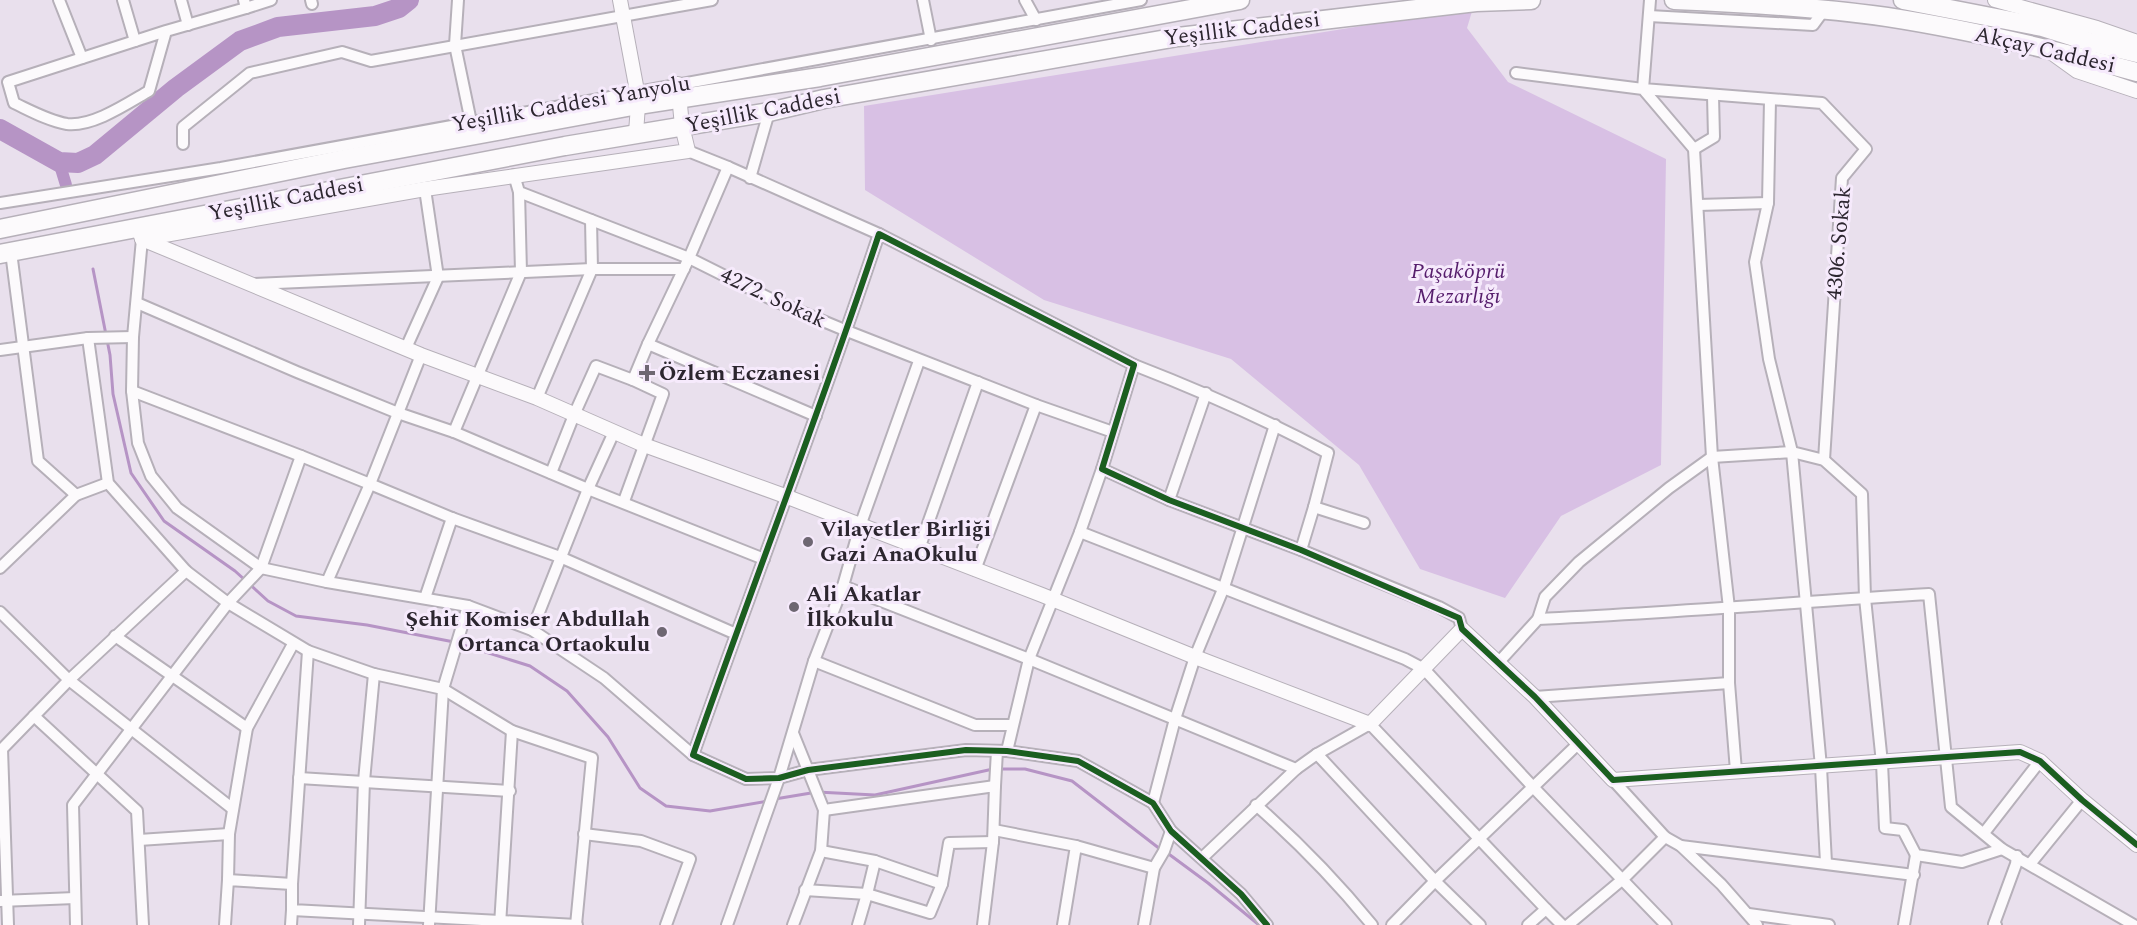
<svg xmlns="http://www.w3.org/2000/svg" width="2137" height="925" font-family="Spectral,serif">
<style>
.green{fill:#d8c0e4}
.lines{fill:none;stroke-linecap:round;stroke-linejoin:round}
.stream{stroke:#b694c5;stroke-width:3}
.canal{stroke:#b694c5;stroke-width:12}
.river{stroke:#b694c5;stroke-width:20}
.street-casing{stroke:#b6b0b9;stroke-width:14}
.secondary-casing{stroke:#b6b0b9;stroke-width:16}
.highway-casing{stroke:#b6b0b9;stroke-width:21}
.street{stroke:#fcfafc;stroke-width:10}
.secondary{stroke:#fcfafc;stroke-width:14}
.highway{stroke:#fcfafc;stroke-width:18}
.cycleway-casing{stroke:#f6eafc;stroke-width:10}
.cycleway{stroke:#1b5e20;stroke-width:6}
.poi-dot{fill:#6e6772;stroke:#f6eafc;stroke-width:2}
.labels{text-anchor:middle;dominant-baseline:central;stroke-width:6;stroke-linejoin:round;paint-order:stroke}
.street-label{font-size:22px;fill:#2c262f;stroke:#f6eafc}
.park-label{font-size:22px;font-style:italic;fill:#561d6c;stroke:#f6eafc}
.poi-label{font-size:22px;font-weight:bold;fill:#2c262f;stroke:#f6eafc;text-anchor:start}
</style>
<rect width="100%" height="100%" fill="#e9e0ed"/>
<path class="green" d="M1473,8L1467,28L1508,82L1666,159L1661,465L1561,516L1505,598L1420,569L1359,465L1231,359L1044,300L865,190L864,106Z"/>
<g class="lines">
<g class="stream">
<path d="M93,269L110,355L113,394L131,473L164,521L235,571L268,601L296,616L367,625L454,642"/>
<path d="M460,644L530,666L567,691L608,737L640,788L666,806L710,811L768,801"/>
<path d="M999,769H1025L1072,781L1160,849"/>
<path d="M775,799L817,792L875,795L993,769"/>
<path d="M1166,852L1208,883L1259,925"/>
</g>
<path class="canal" d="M59,162L66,185"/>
<path class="river" d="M0,129L59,162L78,163L95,155L176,88L240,41L278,27L375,16L399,8L409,0"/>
<g class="street-casing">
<g id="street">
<path d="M59,0L82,58"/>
<path d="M123,0L135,41"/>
<path d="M181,0L188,25"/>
<path d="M311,0L312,4"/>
<path d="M458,0L455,45L471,122"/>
<path d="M923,0L931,40"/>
<path d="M1025,0L1036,20"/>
<path d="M1650,0L1643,89L1822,103L1866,149L1842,178L1824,460"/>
<path d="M246,8L271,0"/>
<path d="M1649,16L1813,25L1824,10"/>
<path d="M166,31L149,91C128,103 93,127 67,124C49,121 31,111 14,103L8,82L166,31L246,8L244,0"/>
<path d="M1516,73L1643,89L1694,149L1712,457L1729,608V683L1736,771"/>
<path d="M1770,100L1768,203L1755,262L1769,359L1792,452L1824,460L1862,494L1865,598L1882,763L1885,828L1903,830L1916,855L1962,862L2002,849"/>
<path d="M183,144V127L250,73L342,52L371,61L712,0"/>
<path d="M1694,149L1714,137L1713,96"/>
<path d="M688,151L728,167"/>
<path d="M514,175L519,192L689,258L775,301L847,331L1036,405L1113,432"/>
<path d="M750,178L769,112"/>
<path d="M0,203L221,168L1141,0"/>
<path d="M1698,205L1768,203"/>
<path d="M142,239L133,337L132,391L138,443L151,476L177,508L261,568L327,582L468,606L532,630L604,678L693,755"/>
<path d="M11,252L38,461L76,495L108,483"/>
<path d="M253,284L592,269H684"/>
<path d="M137,303L297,372L398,413L454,432L588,489L764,559"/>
<path d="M88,338L108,483L186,571"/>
<path d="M648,344L689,258L728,167L879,234"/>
<path d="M406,348L438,277L425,189"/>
<path d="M0,350L88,338L133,337"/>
<path d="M919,361L860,526L843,586L1029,659L1296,769"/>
<path d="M1134,365C1201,391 1265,419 1328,453L1314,507L1301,550"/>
<path d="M132,391L301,456L370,484L421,355"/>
<path d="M537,398L592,269L591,220"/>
<path d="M454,432L521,272L519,192"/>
<path d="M1102,469L1080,532L1405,659L1424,669L1533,787L1666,925"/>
<path d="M551,473L574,415L596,366L633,380L648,344L816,416"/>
<path d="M1169,500L1206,393"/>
<path d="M624,501L663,394L633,380"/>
<path d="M1314,507L1364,523"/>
<path d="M919,549L978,382"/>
<path d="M0,568L76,495"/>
<path d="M975,570L1036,405"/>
<path d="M327,582L370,484L452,518L560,557L736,634"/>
<path d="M425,598L452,518"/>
<path d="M0,612L69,680L233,809"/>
<path d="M1538,619L1545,597L1579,562L1669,488L1712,457L1792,452L1821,767L1826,863"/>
<path d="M532,630L588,489L614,432"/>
<path d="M115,636L247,728"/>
<path d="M814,661L975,725H1012"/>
<path d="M1498,663L1538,619C1668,613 1798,602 1929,594L1951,807L2002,849L2134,925"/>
<path d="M1535,697L1729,683"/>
<path d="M34,716L137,811L143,925"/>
<path d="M793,733L824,810L995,786L993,842L983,925"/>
<path d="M1007,751L1029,659L1080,532"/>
<path d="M1317,754L1435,881L1480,925"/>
<path d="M299,778L510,791"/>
<path d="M1613,780L1665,837L1681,846L1721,884L1757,925"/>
<path d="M995,786L997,751"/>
<path d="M1153,803L1175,719L1195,657L1224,587L1275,425"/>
<path d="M1256,805C1298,842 1337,882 1372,925"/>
<path d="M994,830L1076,846"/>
<path d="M1984,833L2040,761"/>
<path d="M584,834L641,841L690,859L666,925"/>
<path d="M139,840L229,834"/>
<path d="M1681,846L1914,875"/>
<path d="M821,851L875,861L942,884"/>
<path d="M1202,858L1296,769L1317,754L1370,724L1546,909"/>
<path d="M2030,864L2082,800"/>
<path d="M228,880L229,834L247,728L293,644"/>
<path d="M292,884L308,651"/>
<path d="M805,890L867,894L875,861"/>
<path d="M0,901L75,898"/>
<path d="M1749,914L1829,925"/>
<path d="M8,925L2,749L69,680L186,571L228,603L308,651L374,674L443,689L512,731L592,758L576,925"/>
<path d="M76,925L73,805L228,603L261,568L301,456"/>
<path d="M225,925L228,880L292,884V910L577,925"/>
<path d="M291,925L292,910"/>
<path d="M359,925L364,781L374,674"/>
<path d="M429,925L443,689L468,606"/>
<path d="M500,925L512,731"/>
<path d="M727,925L779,778L814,661L843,586"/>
<path d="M793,925L821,851L824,810"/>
<path d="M858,925L867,894L930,913L942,884L949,843L993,842"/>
<path d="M1063,925L1076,846L1154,868"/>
<path d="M1144,925L1154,868L1164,851L1171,831"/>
<path d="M1267,925L1241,894L1171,831L1153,803L1078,761L1007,751L966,750L808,770L779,778L746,779L693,755C754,581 821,409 879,234L1134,365L1102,469L1169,500L1301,550L1439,607L1459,618L1462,629"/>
<path d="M1392,925L1435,881L1579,743"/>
<path d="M1528,925L1546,909L1562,925"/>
<path d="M1568,925L1623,879L1665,837"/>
<path d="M1904,925L1916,855"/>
<path d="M1996,925L1994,924L2016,864L2017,856"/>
</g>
</g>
<g class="secondary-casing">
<g id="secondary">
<path d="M620,0L637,91L638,105L636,133"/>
<path d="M1995,0L2097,28L2137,42"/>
<path d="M2052,53L2077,71L2137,91"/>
<path d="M138,227L142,239L421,355L537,398L644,445L785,496L1042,595L1195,657L1370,724L1462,629L1535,697L1613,780L2020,752L2040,761L2082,800L2137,845"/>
<path d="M142,239L425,189L688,151L682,126L678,84"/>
</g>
</g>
<g class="highway-casing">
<g id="highway">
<path d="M1674,0C1745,3 1817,7 1887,17C1971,30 2055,50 2137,72"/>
<path d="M1903,0L2042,27L2090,42L2137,53"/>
<path d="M0,229L344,159L638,105L820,77L1240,0"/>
<path d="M0,254L565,146L769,112L824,99L1178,37L1476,2L1531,0"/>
</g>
</g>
<use href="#street" class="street"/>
<use href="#secondary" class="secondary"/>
<use href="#highway" class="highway"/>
<g class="cycleway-casing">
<path id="cycleway" d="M1267,925L1241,894L1171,831L1153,803L1078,761L1007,751L966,750L808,770L779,778L746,779L693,755C754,581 821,409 879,234L1134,365L1102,469L1169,500L1301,550L1459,618L1462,629L1535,697L1613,780L2020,752L2040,761L2082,800L2137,845"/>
</g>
<use href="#cycleway" class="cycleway"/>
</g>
<g class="poi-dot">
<path d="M644 364h6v6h6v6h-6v6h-6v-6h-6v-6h6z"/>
<circle cx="808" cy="542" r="6"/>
<circle cx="794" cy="607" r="6"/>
<circle cx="662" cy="632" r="6"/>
</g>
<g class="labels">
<g class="street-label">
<text transform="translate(1242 29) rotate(-7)">Yeşillik Caddesi</text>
<text transform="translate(2045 50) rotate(13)">Akçay Caddesi</text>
<text transform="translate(571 104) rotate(-10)">Yeşillik Caddesi Yanyolu</text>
<text transform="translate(763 111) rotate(-11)">Yeşillik Caddesi</text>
<text transform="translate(286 199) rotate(-11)">Yeşillik Caddesi</text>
<text transform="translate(1839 243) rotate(-85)">4306. Sokak</text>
<text transform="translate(773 298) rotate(25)">4272. Sokak</text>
</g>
<g class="park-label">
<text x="1458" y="271">Paşaköprü<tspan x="1458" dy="25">Mezarlığı</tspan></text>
</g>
<g class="poi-label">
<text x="659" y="373">Özlem Eczanesi</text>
<text x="820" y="529">Vilayetler Birliği<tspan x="820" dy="25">Gazi AnaOkulu</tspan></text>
<text x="806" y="594">Ali Akatlar<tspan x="806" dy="25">İlkokulu</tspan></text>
<text x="650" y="619" text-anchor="end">Şehit Komiser Abdullah<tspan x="650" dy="25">Ortanca Ortaokulu</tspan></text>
</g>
</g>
</svg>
